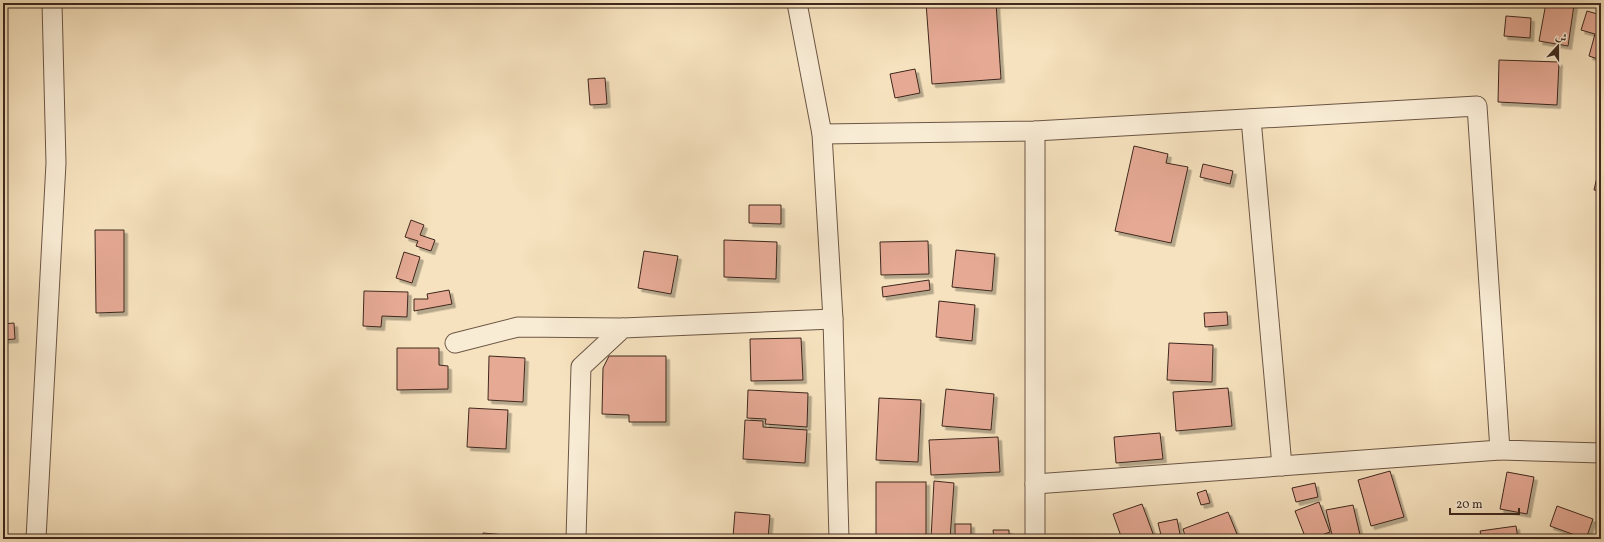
<svg xmlns="http://www.w3.org/2000/svg" width="1604" height="542" font-family="Vollkorn,Amiri,serif">
<style>
.building{fill:#e5a994;stroke:#3e281d;filter:url(#shadow)}
.lines{fill:none;stroke-linecap:round;stroke-linejoin:round}
.street-casing{stroke:#6c5645;stroke-width:21}
.street{stroke:#f9ecd5;stroke-width:19}
</style>
<defs>
<filter id="shadow"><feDropShadow dx="3.5" dy="3.5" stdDeviation="0" flood-color="#0004"/></filter>
</defs>
<rect width="100%" height="100%" fill="#f6e2be"/>
<filter id="stains"><feTurbulence type="fractalNoise" baseFrequency=".005" numOctaves="4"/><feColorMatrix values="0 0 0 0 .2 0 0 0 0 .09 0 0 0 0 .02 0 0 0 .5 -.17"/></filter>
<radialGradient id="worn" r=".72"><stop offset=".6" stop-color="#630" stop-opacity="0"/><stop offset="1" stop-color="#630" stop-opacity=".3"/></radialGradient>
<g class="building">
<path d="M926,3H996L1001,79L932,84Z"/>
<path d="M1546,3H1563L1574,5L1568,46L1539,41Z"/>
<path d="M1587,11L1601,15V60L1589,56L1595,34L1581,30Z"/>
<path d="M1506,16L1531,18L1530,38L1504,36Z"/>
<path d="M1499,60L1559,62L1557,105L1498,102Z"/>
<path d="M915,69L920,93L895,98L890,74Z"/>
<path d="M605,78L607,104L590,105L588,79Z"/>
<path d="M1134,146L1168,154L1166,163L1188,167L1171,243L1115,231Z"/>
<path d="M1601,160V191L1594,190Z"/>
<path d="M1203,164L1233,171L1230,184L1200,177Z"/>
<path d="M749,205H781V224L749,223Z"/>
<path d="M411,220L424,225L420,235L435,240L431,251L416,246L418,241L405,237Z"/>
<path d="M95,230H124V312L96,313Z"/>
<path d="M724,240L777,242L776,279L724,277Z"/>
<path d="M928,241L929,274L881,275L880,242Z"/>
<path d="M956,250L995,254L992,291L952,287Z"/>
<path d="M644,251L678,256L671,294L638,288Z"/>
<path d="M404,252L420,257L412,283L396,278Z"/>
<path d="M929,280L930,290L883,297L882,287Z"/>
<path d="M449,290L452,304L414,311V299H428L427,294Z"/>
<path d="M364,291L408,292L407,317L382,316L381,327L363,326Z"/>
<path d="M939,301L975,305L972,341L936,337Z"/>
<path d="M1227,312L1228,325L1205,327L1204,313Z"/>
<path d="M14,323L15,339L3,340V324Z"/>
<path d="M801,338L803,380L751,381L750,339Z"/>
<path d="M1169,343L1213,345L1212,382L1167,380Z"/>
<path d="M397,348H439V365L448,366V389L397,390Z"/>
<path d="M489,356L525,358L523,402L488,400Z"/>
<path d="M609,356H666V422H629V415L602,414L603,368Z"/>
<path d="M1228,388L1232,426L1176,431L1173,392Z"/>
<path d="M946,389L994,394L991,430L942,426Z"/>
<path d="M748,390L808,393L807,427L765,424L766,419L747,418Z"/>
<path d="M879,398L921,400L918,462L876,460Z"/>
<path d="M469,408L508,410L506,449L467,447Z"/>
<path d="M745,420L763,421V427L807,430L805,463L743,459Z"/>
<path d="M1160,433L1163,459L1116,463L1114,437Z"/>
<path d="M998,437L1000,472L931,475L929,440Z"/>
<path d="M1390,471L1404,517L1371,526L1358,480Z"/>
<path d="M1507,472L1534,477L1527,514L1500,509Z"/>
<path d="M934,481L954,483L950,539H931Z"/>
<rect x="876" y="482" width="50" height="57"/>
<path d="M1315,483L1318,497L1296,502L1292,488Z"/>
<path d="M1206,490L1210,503L1201,505L1197,493Z"/>
<path d="M1319,502L1330,532L1311,539H1306L1295,511Z"/>
<path d="M1142,504L1155,539H1122L1113,514Z"/>
<path d="M1353,505L1361,539H1333L1326,510Z"/>
<path d="M1557,506L1593,519L1586,539L1550,526Z"/>
<path d="M735,512L770,515L768,539L733,537Z"/>
<path d="M1228,512L1239,539H1186L1183,529Z"/>
<path d="M1177,519L1181,539H1162L1158,523Z"/>
<rect x="955" y="524" width="16" height="15"/>
<path d="M1516,526L1518,539H1482L1480,531Z"/>
<path d="M993,530H1009V539H994Z"/>
<path d="M483,533L528,537V539H482Z"/>
</g>
<g class="lines">
<g class="street-casing">
<g id="street">
<path d="M797,3L822,134L833,319L839,539"/>
<path d="M1251,119L1282,466"/>
<path d="M1035,131V539"/>
<path d="M822,134L1035,131L1477,106L1500,450L1601,453"/>
<path d="M455,343L518,327L623,328"/>
<path d="M1035,484L1500,450"/>
<path d="M36,539L56,163L52,3"/>
<path d="M576,539L581,367L623,328L833,319"/>
</g>
</g>
<use href="#street" class="street"/>
</g>
<rect width="1604" height="542" fill="none" stroke="#f6e2be" stroke-width="16"/>
<rect x="4" y="4" width="1596" height="534" fill="none" stroke="#3e281d" stroke-width="2"/>
<rect x="8" y="8" width="1588" height="526" fill="none" stroke="#3e281d"/>
<g transform="translate(1558 46) rotate(21)" stroke="#f9ecd5" stroke-width="3" paint-order="stroke">
<path d="M0-3L7 15L0 10L-7 15Z" fill="#3e281d"/>
<text y="-6" font-size="11" font-weight="bold" text-anchor="middle" fill="#3e281d">ش</text>
</g>
<path d="M1450 508v6h69v-6" fill="none" stroke="#3e281d" stroke-width="2"/>
<text x="1456" y="508" font-size="12" fill="#3e281d" stroke="#f9ecd5" stroke-width="3" paint-order="stroke">20 m</text>
<rect width="100%" height="100%" filter="url(#stains)"/>
<rect width="100%" height="100%" fill="url(#worn)"/>
</svg>
